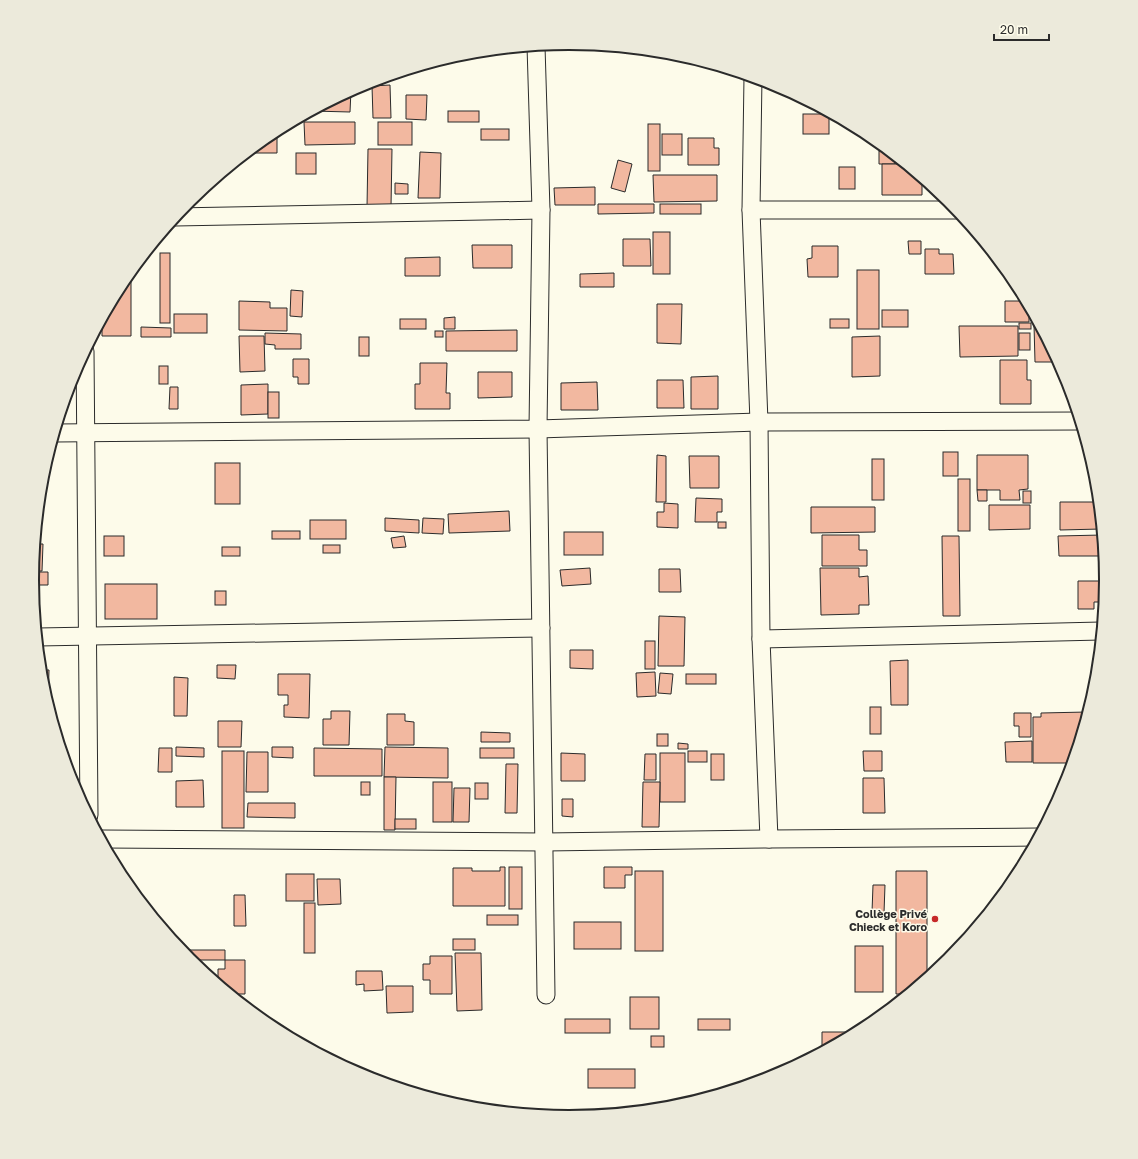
<svg xmlns="http://www.w3.org/2000/svg" width="1138" height="1159" font-family="'Golos Text',sans-serif">
<style>
.building{fill:#f2b8a0;stroke:#2b2b2b}
.lines{fill:none;stroke-linecap:round;stroke-linejoin:round}
.minor-casing{stroke:#2b2b2b;stroke-width:19}
.minor{stroke:#fdfbea;stroke-width:17}
.poi-dot{fill:#c62828;stroke:#fdfbea;stroke-width:1.5}
.labels{text-anchor:middle;dominant-baseline:central;stroke-width:3;stroke-linejoin:round;paint-order:stroke}
.poi-label{font-size:11px;font-weight:bold;fill:#2b2b2b;stroke:#fdfbea;text-anchor:end}
.rim{fill:none;stroke:#2b2b2b;stroke-width:2}
</style>
<rect width="100%" height="100%" fill="#fdfbea"/>
<g class="building">
<path d="M390,85L391,118H373L372,86Z"/>
<path d="M351,90L350,112L312,111Z"/>
<path d="M406,95H427L426,120L406,119Z"/>
<rect x="448" y="111" width="31" height="11"/>
<rect x="803" y="114" width="26" height="20"/>
<path d="M304,122H355V144L305,145Z"/>
<rect x="378" y="122" width="34" height="23"/>
<rect x="648" y="124" width="12" height="47"/>
<rect x="481" y="129" width="28" height="11"/>
<path d="M277,130V153H246L271,133Z"/>
<rect x="662" y="134" width="20" height="21"/>
<path d="M688,138H714V148H719V165H688Z"/>
<path d="M368,149H392L391,207H367Z"/>
<path d="M879,151H889L895,155V164H879Z"/>
<path d="M420,152L441,153L440,198H418Z"/>
<rect x="296" y="153" width="20" height="21"/>
<path d="M618,160L632,164L625,192L611,188Z"/>
<path d="M882,164H905L927,182V184H922V195H882Z"/>
<rect x="839" y="167" width="16" height="22"/>
<path d="M653,175H717V201L654,202Z"/>
<path d="M395,183L408,184V194H395Z"/>
<path d="M595,187V205H555L554,188Z"/>
<path d="M598,204H654V213L598,214Z"/>
<rect x="660" y="204" width="41" height="10"/>
<rect x="653" y="232" width="17" height="42"/>
<path d="M623,239H650L651,266H623Z"/>
<path d="M908,241H921V254H909Z"/>
<path d="M472,245H512V268H473Z"/>
<path d="M812,246H838V277H808L807,259L812,258Z"/>
<path d="M925,249H939V254H953L954,274H925Z"/>
<rect x="160" y="253" width="10" height="70"/>
<path d="M440,257V276H405V258Z"/>
<rect x="857" y="270" width="22" height="59"/>
<path d="M131,271V336H102V319L123,281Z"/>
<path d="M614,273V287H580V274Z"/>
<path d="M291,290L303,291L302,317L290,316Z"/>
<path d="M239,301L270,302V308H287V331L239,330Z"/>
<path d="M1005,301H1026L1029,305V322H1005Z"/>
<path d="M657,304H682L681,344L657,343Z"/>
<rect x="882" y="310" width="26" height="17"/>
<rect x="174" y="314" width="33" height="19"/>
<path d="M455,317V329H444V318Z"/>
<rect x="400" y="319" width="26" height="10"/>
<rect x="830" y="319" width="19" height="9"/>
<rect x="1019" y="323" width="12" height="6"/>
<path d="M1034,325H1039L1059,362H1035Z"/>
<path d="M959,326H1018V356L960,357Z"/>
<path d="M141,327L171,328V337H141Z"/>
<path d="M517,330V351H446V331Z"/>
<rect x="435" y="331" width="8" height="6"/>
<path d="M265,333L301,334V349H275V345L265,344Z"/>
<rect x="1019" y="333" width="11" height="17"/>
<path d="M239,336H264L265,371L240,372Z"/>
<path d="M880,336V376L852,377V337Z"/>
<rect x="359" y="337" width="10" height="19"/>
<path d="M293,359H309V384H298V377H293Z"/>
<path d="M1000,360H1027V380H1031V404H1000Z"/>
<path d="M420,363H447L446,393H450V409H415V384H420Z"/>
<rect x="159" y="366" width="9" height="18"/>
<path d="M478,372H512V397L478,398Z"/>
<path d="M718,376V409H691V377Z"/>
<path d="M657,380H683L684,408H657Z"/>
<path d="M597,382L598,410H561V383Z"/>
<path d="M268,384V414L241,415V385Z"/>
<path d="M170,387H178V409H169Z"/>
<rect x="268" y="392" width="11" height="26"/>
<rect x="943" y="452" width="15" height="24"/>
<path d="M657,455L666,456V502H656Z"/>
<path d="M977,455H1028V489L1019,490L1020,500H1000V490H977Z"/>
<path d="M689,456H719V488H690Z"/>
<rect x="872" y="459" width="12" height="41"/>
<rect x="215" y="463" width="25" height="41"/>
<rect x="958" y="479" width="12" height="52"/>
<path d="M977,490H987V501H978Z"/>
<rect x="1023" y="491" width="8" height="12"/>
<path d="M696,498L722,499V512H717V522H695Z"/>
<path d="M1060,502H1098L1101,529L1060,530Z"/>
<path d="M664,503L678,504V528L657,527V512H664Z"/>
<path d="M989,505H1030V529L989,530Z"/>
<path d="M811,507H875V532L811,533Z"/>
<path d="M509,511L510,531L449,533L448,514Z"/>
<path d="M385,518L419,520V533L385,531Z"/>
<path d="M423,518L444,519L443,534L422,533Z"/>
<rect x="310" y="520" width="36" height="19"/>
<rect x="718" y="522" width="8" height="6"/>
<rect x="272" y="531" width="28" height="8"/>
<rect x="564" y="532" width="39" height="23"/>
<path d="M822,535H859V550H867V566H822Z"/>
<path d="M1102,535V556H1059L1058,536Z"/>
<rect x="104" y="536" width="20" height="20"/>
<path d="M404,536L406,547L393,548L391,538Z"/>
<path d="M942,536H959L960,616H943Z"/>
<path d="M35,544H43L42,571H33Z"/>
<rect x="323" y="545" width="17" height="8"/>
<rect x="222" y="547" width="18" height="9"/>
<path d="M590,568L591,584L562,586L560,570Z"/>
<path d="M820,568H859V577L868,576L869,605H859V614L821,615Z"/>
<path d="M659,569H680L681,592H659Z"/>
<path d="M37,572H48V585H36Z"/>
<path d="M1078,581H1103V602H1094V609H1078Z"/>
<rect x="105" y="584" width="52" height="35"/>
<rect x="215" y="591" width="11" height="14"/>
<path d="M659,616L685,617L684,666H658Z"/>
<rect x="645" y="641" width="10" height="28"/>
<path d="M570,650H593V669L570,668Z"/>
<path d="M908,660V705H891L890,661Z"/>
<path d="M217,665H236L235,679L217,678Z"/>
<path d="M41,670H49L48,704L42,684Z"/>
<path d="M655,672L656,696L637,697L636,673Z"/>
<path d="M660,673L673,674L671,694L658,693Z"/>
<path d="M278,674H310L309,718L284,717V705H288V695H278Z"/>
<rect x="686" y="674" width="30" height="10"/>
<path d="M174,677L188,678L187,716H174Z"/>
<rect x="870" y="707" width="11" height="27"/>
<path d="M331,711H350L349,745H323V719H331Z"/>
<path d="M1087,712L1072,763H1033V717H1041V713Z"/>
<path d="M1014,713H1031V737H1019V726H1014Z"/>
<path d="M387,714H405V721L414,722V745H387Z"/>
<path d="M218,721H242L241,747H218Z"/>
<path d="M481,732L510,733V742H481Z"/>
<rect x="657" y="734" width="11" height="12"/>
<path d="M1032,741V762H1006L1005,742Z"/>
<path d="M678,743L688,744V749H678Z"/>
<path d="M176,747L204,748V757L176,756Z"/>
<path d="M272,747H293V758L272,757Z"/>
<path d="M385,747L448,748V778L384,777Z"/>
<path d="M159,748H172V772H158Z"/>
<path d="M314,748L382,749V776H314Z"/>
<rect x="480" y="748" width="34" height="10"/>
<rect x="222" y="751" width="22" height="77"/>
<rect x="688" y="751" width="19" height="11"/>
<path d="M863,751H882V771H864Z"/>
<path d="M247,752H268V792H246Z"/>
<path d="M561,753L585,754V781H561Z"/>
<rect x="660" y="753" width="25" height="49"/>
<path d="M645,754H656V780H644Z"/>
<rect x="711" y="754" width="13" height="26"/>
<path d="M506,764H518L517,813H505Z"/>
<path d="M384,777H396L395,830H384Z"/>
<path d="M863,778H884L885,813H863Z"/>
<path d="M203,780L204,807H176V781Z"/>
<rect x="361" y="782" width="9" height="13"/>
<rect x="433" y="782" width="19" height="40"/>
<path d="M643,782H660L659,827H642Z"/>
<rect x="475" y="783" width="13" height="16"/>
<path d="M454,788H470L469,822H453Z"/>
<path d="M562,799H573V817L562,816Z"/>
<path d="M248,803H295V818L247,817Z"/>
<rect x="395" y="819" width="21" height="10"/>
<path d="M500,867H505V906H453V868H472V871H500Z"/>
<rect x="509" y="867" width="13" height="42"/>
<path d="M604,867H632V875H625V888H604Z"/>
<rect x="635" y="871" width="28" height="80"/>
<path d="M896,871H927V977L907,994H896Z"/>
<rect x="286" y="874" width="28" height="27"/>
<path d="M317,879H340L341,904L318,905Z"/>
<path d="M873,885H885L884,913L872,912Z"/>
<path d="M234,895H245L246,926H234Z"/>
<rect x="304" y="903" width="11" height="50"/>
<rect x="487" y="915" width="31" height="10"/>
<rect x="574" y="922" width="47" height="27"/>
<rect x="453" y="939" width="22" height="11"/>
<rect x="855" y="946" width="28" height="46"/>
<path d="M181,950H225V960H190Z"/>
<path d="M455,953H481L482,1010L457,1011Z"/>
<path d="M430,956H452V994H430V980H423V964H430Z"/>
<path d="M225,960H245V994H231L218,983V969H225Z"/>
<path d="M356,971H382L383,990L364,991V984L356,985Z"/>
<path d="M386,986H413V1012L387,1013Z"/>
<rect x="630" y="997" width="29" height="32"/>
<rect x="565" y="1019" width="45" height="14"/>
<rect x="698" y="1019" width="32" height="11"/>
<path d="M822,1032H851V1035L822,1050Z"/>
<rect x="651" y="1036" width="13" height="11"/>
<rect x="588" y="1069" width="47" height="19"/>
</g>
<g class="lines">
<g class="minor-casing">
<g id="minor">
<path d="M536,46L541,210L538,429L546,995"/>
<path d="M753,77L751,210L759,422L761,639L769,839"/>
<path d="M751,210H957"/>
<path d="M175,217L541,210"/>
<path d="M85,351L89,815"/>
<path d="M55,433L538,429L759,422L1079,421"/>
<path d="M38,637L541,628"/>
<path d="M761,639L1101,631"/>
<path d="M102,839L545,842L769,839L1038,837"/>
</g>
</g>
<use href="#minor" class="minor"/>
</g>
<circle class="poi-dot" cx="935" cy="919" r="4"/>
<g class="labels">
<g class="poi-label">
<text x="927" y="913">Collège Privé<tspan x="927" dy="13">Chieck et Koro</tspan></text>
</g>
</g>
<path d="M0 0H1138V1159H0ZM39 580a530 530 0 1 1 1060 0a530 530 0 1 1-1060 0Z" fill="#eceadb" fill-rule="evenodd"/>
<path class="rim" d="M39 580a530 530 0 1 1 1060 0a530 530 0 1 1-1060 0Z"/>
<path d="M994 34v6h55v-6" fill="none" stroke="#2b2b2b" stroke-width="2"/>
<text x="1000" y="34" font-size="12" fill="#2b2b2b" stroke="#fdfbea" stroke-width="3" paint-order="stroke">20 m</text>
</svg>
